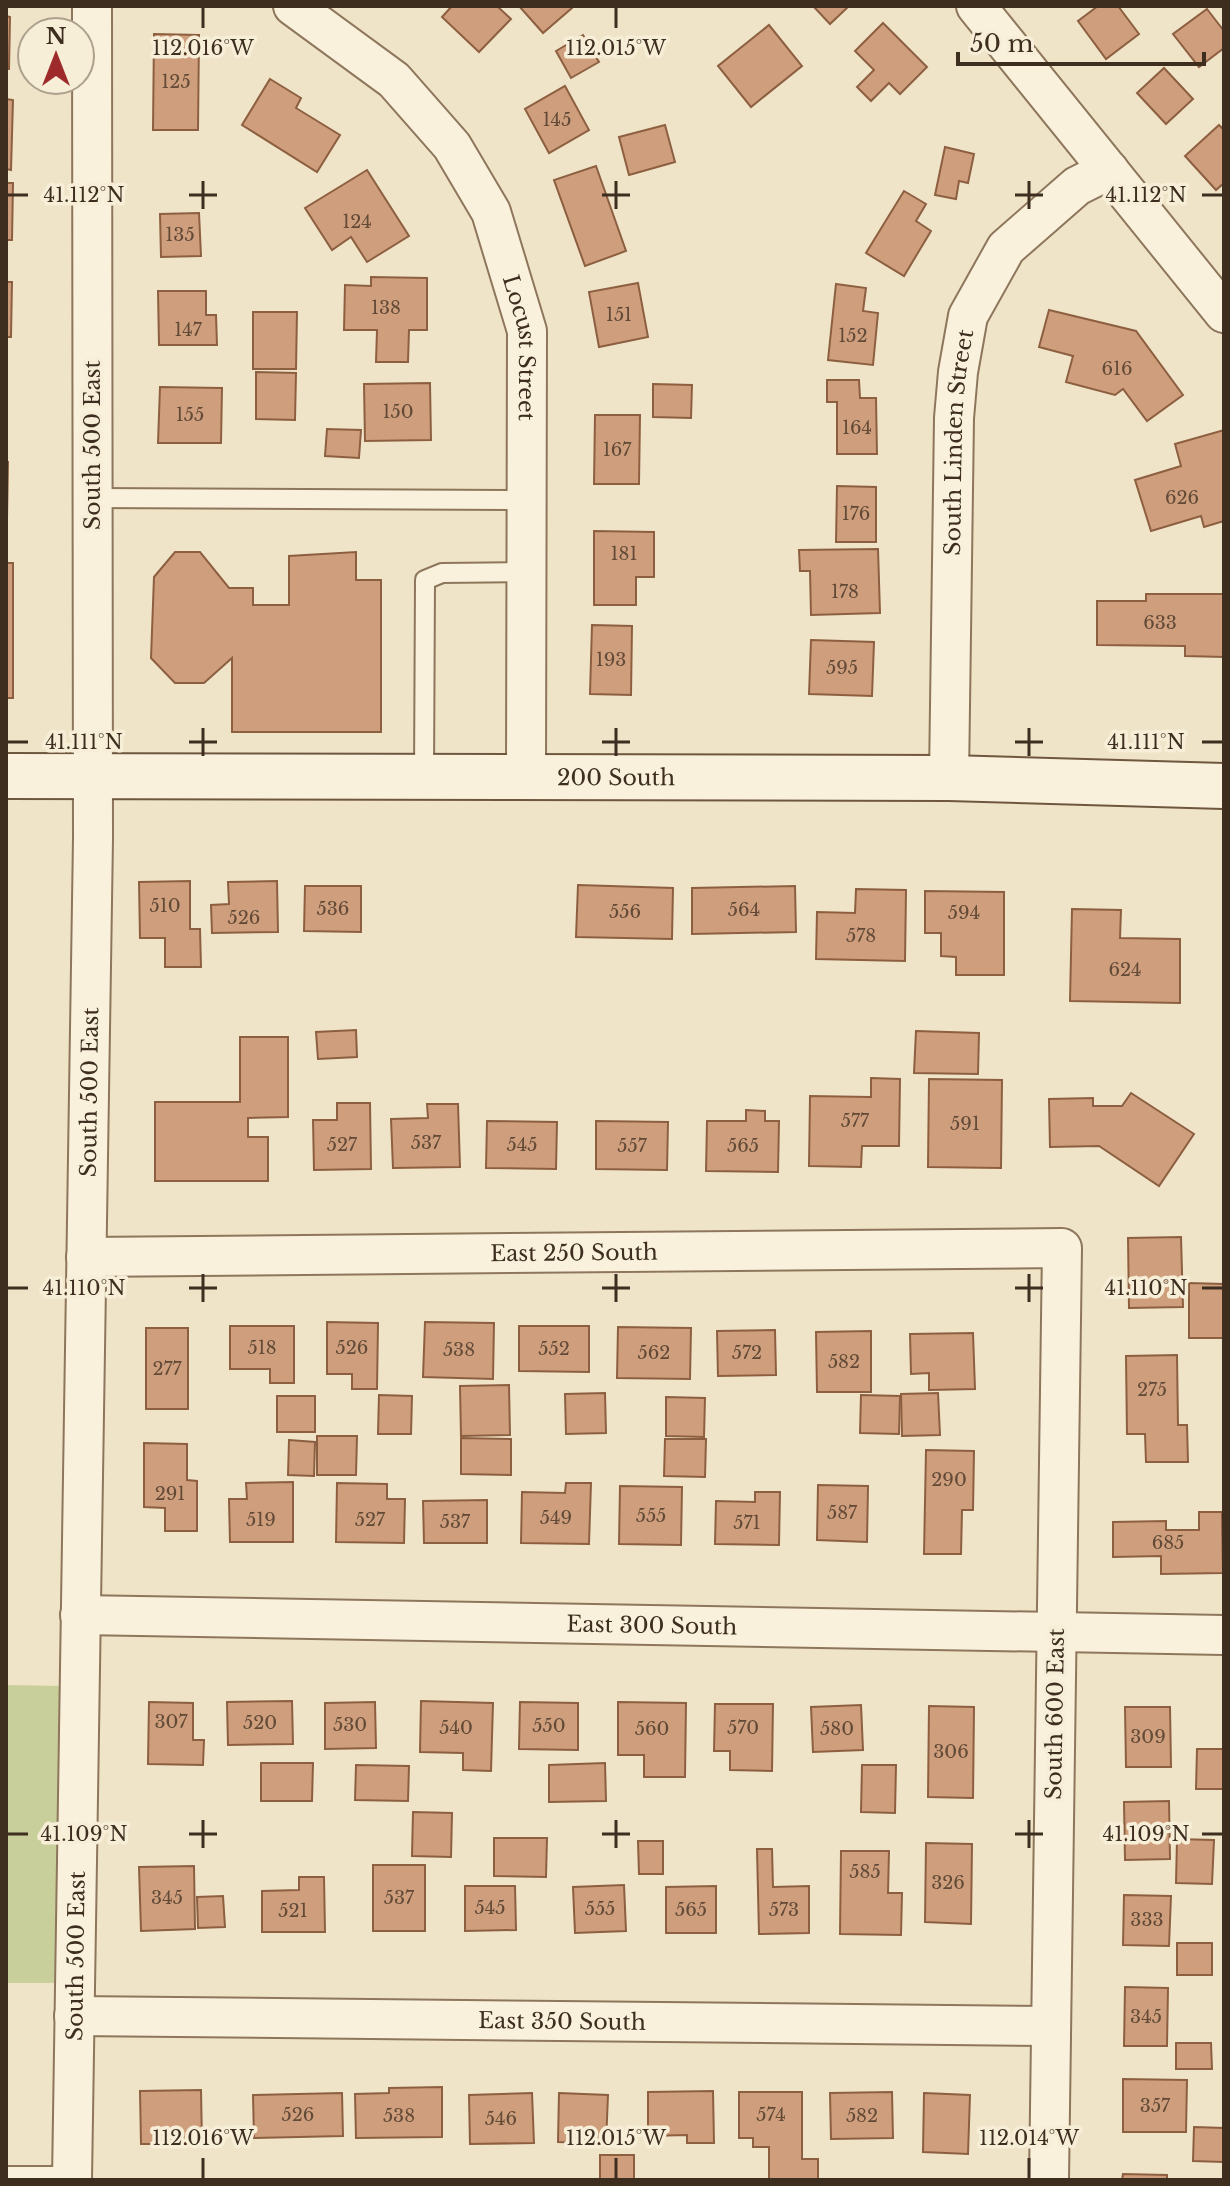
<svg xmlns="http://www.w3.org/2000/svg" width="1230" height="2186" font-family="'Libre Baskerville',serif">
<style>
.green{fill:#c9cf9b}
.building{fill:#cf9f7d;stroke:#8d5f41;stroke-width:2}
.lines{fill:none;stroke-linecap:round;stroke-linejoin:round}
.lane-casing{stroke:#8d765c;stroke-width:22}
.street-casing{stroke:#8d765c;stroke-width:42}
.secondary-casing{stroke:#6f573f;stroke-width:48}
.lane{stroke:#faf1dc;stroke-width:18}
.street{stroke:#faf1dc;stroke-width:38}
.secondary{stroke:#faf1dc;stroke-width:44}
.ticks{fill:none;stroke:#3d2e20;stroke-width:3}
.labels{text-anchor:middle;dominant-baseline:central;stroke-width:7;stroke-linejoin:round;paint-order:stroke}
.number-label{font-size:18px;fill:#624a37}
.street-label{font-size:22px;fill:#3d2e20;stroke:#f7eed8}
.ticks-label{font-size:20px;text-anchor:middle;fill:#3d2e20;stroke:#f7eed8;stroke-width:7;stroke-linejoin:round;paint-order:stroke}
</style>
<rect width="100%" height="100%" fill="#f0e4c8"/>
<path class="green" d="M6,1685L65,1686L58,1983H6Z"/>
<g class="building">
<path d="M452,6H497L511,19L479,52L442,17Z"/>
<path d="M519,6H571L572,8L543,33Z"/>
<path d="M813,6H849L830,24Z"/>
<path d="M1098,6H1118L1139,34L1106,59L1078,21Z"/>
<path d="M1207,9L1224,31V48L1199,67L1173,34Z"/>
<path d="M6,16L10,17L9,69H6Z"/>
<path d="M883,23L927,67L900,94L889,83L871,101L857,87L874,70L855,51Z"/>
<path d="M769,25L802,66L751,107L718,66Z"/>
<path d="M154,34L199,35L198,130H153Z"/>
<path d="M583,35L599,62L571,78L556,51Z"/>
<path d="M1164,68L1193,99L1166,124L1137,93Z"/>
<path d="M270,79L301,98L296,108L340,135L317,172L242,125Z"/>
<path d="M565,86L589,130L549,153L525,109Z"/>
<path d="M6,99L13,100L11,170L6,169Z"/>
<path d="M665,125L675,162L629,175L619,137Z"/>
<path d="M1219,125L1224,130V183L1216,190L1185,156Z"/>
<path d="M945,147L974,154L968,183L959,181L956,199L935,195Z"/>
<path d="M596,166L626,251L585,266L554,180Z"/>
<path d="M367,170L409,236L367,262L351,237L332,250L305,208Z"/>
<path d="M6,183H13L12,240H6Z"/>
<path d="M904,191L926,204L916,221L931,231L904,276L866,253Z"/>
<path d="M199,213L201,256L161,257L160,214Z"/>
<path d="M371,277L427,278V330H409L408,362H376L377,330H344L345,285L371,286Z"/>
<path d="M6,282H12L11,337H6Z"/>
<path d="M638,283L648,337L599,347L589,292Z"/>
<path d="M836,284L866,288L863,311L878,313L873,365L828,360Z"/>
<path d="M158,291H206V315H216L217,345H159Z"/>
<path d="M1049,310L1136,331L1183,395L1147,421L1123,389L1115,395L1066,382L1073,356L1039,347Z"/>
<path d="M253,312H297L296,369H253Z"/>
<path d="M256,372L296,373L295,420L256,419Z"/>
<path d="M827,380H859L860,398H876L877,454H837V402H827Z"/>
<path d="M430,383L431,440L365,441L364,384Z"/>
<path d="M653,384L692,385L691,418L653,417Z"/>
<path d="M160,387L222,388L221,443H158Z"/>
<path d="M595,415H640L639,484H594Z"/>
<path d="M327,429L361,430L359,458L325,456Z"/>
<path d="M1224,430V521L1204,527L1201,516L1151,531L1135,480L1181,466L1175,444Z"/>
<path d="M6,462H8L7,519H6Z"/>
<path d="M837,486L876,487V542H836Z"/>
<path d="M594,531L654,532V577H636V605H594Z"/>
<path d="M878,549L880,613L811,615L810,571H800L799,550Z"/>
<path d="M175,552H200L229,588H253V605H289V556L356,552V580H381V732H232V658L204,683H175L151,658L154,577Z"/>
<rect x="6" y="563" width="7" height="135"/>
<path d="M1146,594H1224V657L1185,656V646L1097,645V601H1146Z"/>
<path d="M592,625L632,626L631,695L590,694Z"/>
<path d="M811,640L874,642L872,696L809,694Z"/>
<path d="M190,881V929H200L201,967H165V938H140L139,882Z"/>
<path d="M277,881L278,932L212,933L211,905L229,904L228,882Z"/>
<path d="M578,885L673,888L672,939L576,937Z"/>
<path d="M305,886H361V932L304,931Z"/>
<path d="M795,886L796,932L692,934V888Z"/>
<path d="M856,889L906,890L905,961L816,959L817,912L855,913Z"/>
<path d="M925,891L1004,892V975H956V957L941,956V933H925Z"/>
<path d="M1072,909L1121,910L1120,938L1180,939V1003L1070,1001Z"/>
<path d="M356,1030L357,1057L318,1059L316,1032Z"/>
<path d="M916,1031L979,1033L978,1074L914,1073Z"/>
<path d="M240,1037H288V1117L248,1118V1137H268V1181H155V1102H240Z"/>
<path d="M871,1078L900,1079L899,1146H862L861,1167L809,1166L810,1096L871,1097Z"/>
<path d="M929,1079L1002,1080L1001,1168L928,1167Z"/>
<path d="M1131,1093L1194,1134L1159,1186L1099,1146L1050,1147L1049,1099L1093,1098V1106H1122Z"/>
<path d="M337,1103H370L371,1169L314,1170L313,1120H337Z"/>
<path d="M427,1104H458L460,1167L393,1168L391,1119L428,1118Z"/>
<path d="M746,1110L765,1111V1121H779L778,1172L706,1171L707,1121H746Z"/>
<path d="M487,1121L557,1122L556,1169L486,1168Z"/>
<path d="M596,1121L668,1122L667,1170L596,1169Z"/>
<path d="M1181,1237L1183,1307L1129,1308L1128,1238Z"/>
<path d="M1189,1283L1224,1284V1338H1189Z"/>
<path d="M327,1322L378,1323L377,1389H352V1374H327Z"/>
<path d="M425,1322L494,1323L493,1379L423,1377Z"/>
<path d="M230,1326H294V1383H270V1369H230Z"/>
<path d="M519,1326H589V1372L519,1371Z"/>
<path d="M618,1327L691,1328L690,1379L617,1378Z"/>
<rect x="146" y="1328" width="42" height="81"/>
<path d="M775,1330L776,1375L718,1376L717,1331Z"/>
<path d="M871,1331V1392H817L816,1332Z"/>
<path d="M973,1333L975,1389L929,1390V1373L911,1374L910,1334Z"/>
<path d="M1177,1355L1178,1425H1187L1188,1462H1146L1145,1434H1127L1126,1356Z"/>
<path d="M509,1385L510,1435L461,1436L460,1386Z"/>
<path d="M605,1393L606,1433L566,1434L565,1394Z"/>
<path d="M938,1393L940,1435L902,1436L901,1394Z"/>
<path d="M379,1395L412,1396L411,1434H378Z"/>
<path d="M861,1395L900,1396L899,1434L860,1433Z"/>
<rect x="277" y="1396" width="38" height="36"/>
<path d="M666,1397L705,1398L704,1437L666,1436Z"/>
<path d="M317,1436H357L356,1475H317Z"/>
<path d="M461,1438L511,1439V1475L461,1474Z"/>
<path d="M665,1439H706L705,1477L664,1476Z"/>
<path d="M289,1440L315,1442L314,1476L288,1475Z"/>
<path d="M144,1443L187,1444V1480L197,1481V1531H165V1508L144,1507Z"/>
<path d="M926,1450L974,1451L973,1510H962L961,1554H924Z"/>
<path d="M293,1482V1542H230L229,1499H247L246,1483Z"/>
<path d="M337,1483L387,1484V1499H405L404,1543L336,1542Z"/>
<path d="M566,1483H591L589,1544L521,1543L522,1492L565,1493Z"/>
<path d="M818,1485L868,1486L867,1542L817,1540Z"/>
<path d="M620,1486L682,1487L681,1545L619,1544Z"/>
<path d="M755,1492H780L779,1545L715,1544L716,1501L755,1502Z"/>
<path d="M487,1500V1543H424L423,1501Z"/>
<path d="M1199,1512H1222L1223,1573L1161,1574V1556L1113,1557V1522L1166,1521V1530H1199Z"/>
<path d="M292,1701L293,1744L228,1745L227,1702Z"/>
<path d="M421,1701L493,1703L491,1771L463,1770V1753L420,1752Z"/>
<path d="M149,1702L193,1703V1740H204L203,1765L148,1764Z"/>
<path d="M375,1702L376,1748L325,1749V1703Z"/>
<path d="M520,1702L578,1703V1750L519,1749Z"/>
<path d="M618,1702L686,1703L685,1777H644V1755H618Z"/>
<path d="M715,1704H773L772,1771L730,1770V1751H714Z"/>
<path d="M861,1705L863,1750L813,1752L811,1707Z"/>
<path d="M929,1706L974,1707L973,1798L928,1797Z"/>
<path d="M1125,1707H1170L1171,1767H1126Z"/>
<path d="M1197,1749H1224V1789H1196Z"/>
<path d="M261,1763H313L312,1801H261Z"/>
<path d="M605,1763L606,1801L549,1802V1765Z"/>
<path d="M356,1765L409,1766L408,1801L355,1800Z"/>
<path d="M862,1765H896L895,1813L861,1812Z"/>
<path d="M1169,1801L1170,1859L1125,1860L1124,1802Z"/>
<path d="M413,1812L452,1813L451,1857L412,1856Z"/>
<path d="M494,1838H547L546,1877L494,1876Z"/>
<path d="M1177,1839L1214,1840L1212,1884L1176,1883Z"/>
<path d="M638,1841H663V1874H639Z"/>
<path d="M926,1843L972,1844L971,1924L925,1922Z"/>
<path d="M757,1849H772L773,1887L809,1886V1933L759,1934Z"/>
<path d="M841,1851H889L888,1893H902L901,1935L840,1934Z"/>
<rect x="373" y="1865" width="52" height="66"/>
<path d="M194,1866L195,1929L141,1931L139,1867Z"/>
<path d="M299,1877H324L325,1932H262V1891L299,1890Z"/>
<path d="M624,1885L626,1931L575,1933L573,1887Z"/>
<path d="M465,1886H515L516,1930L465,1931Z"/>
<path d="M716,1886V1933H666V1887Z"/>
<path d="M1124,1895L1171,1896L1169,1946L1123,1945Z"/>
<path d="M223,1896L225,1927L198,1928L197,1897Z"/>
<rect x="1177" y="1943" width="35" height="32"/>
<path d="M1125,1987L1168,1988L1167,2046H1124Z"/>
<path d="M1176,2043H1211L1212,2069H1176Z"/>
<path d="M1123,2079L1187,2080L1186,2132H1123Z"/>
<path d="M442,2087V2137L356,2138L355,2094L389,2093V2088Z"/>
<path d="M201,2090L202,2144H141L140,2091Z"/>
<path d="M713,2091L714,2143H687V2135L648,2136V2092Z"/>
<path d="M739,2092H802V2159H818V2180H769V2147H753V2138H739Z"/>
<path d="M892,2092L893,2138L831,2139L830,2093Z"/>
<path d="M342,2093L343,2136L254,2138L253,2095Z"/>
<path d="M532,2093L534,2143L470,2144L469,2095Z"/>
<path d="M559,2093L608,2095L606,2144L558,2142Z"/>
<path d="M924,2093L970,2095L968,2154L923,2152Z"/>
<path d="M1194,2127L1224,2128L1223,2162L1193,2161Z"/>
<rect x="600" y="2155" width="34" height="25"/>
<path d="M1123,2174L1167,2175V2180H1122Z"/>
</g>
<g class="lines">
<g class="lane-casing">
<g id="lane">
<path d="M92,498L527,500"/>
<path d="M424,777L425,580L442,573L527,572"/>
<path d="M6,2176H72"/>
</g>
</g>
<g class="street-casing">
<g id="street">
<path id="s1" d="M293,6L394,80L452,146L491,212L527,331L526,778"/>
<path d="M976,6L1224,313"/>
<path id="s2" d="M949,778L954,418L958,372L968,316L1006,248L1077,186L1109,170"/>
<path id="s3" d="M86,1257L1062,1248L1049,2180"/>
<path id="s4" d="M80,1615L1224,1635"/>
<path id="s5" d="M74,2016L1051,2026"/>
<path id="s6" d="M72,2180L93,838L92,6"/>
</g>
</g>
<g class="secondary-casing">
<g id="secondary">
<path id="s7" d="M6,776L949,778L1224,786"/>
</g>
</g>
<use href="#lane" class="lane"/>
<use href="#street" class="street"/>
<use href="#secondary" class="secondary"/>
</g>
<path class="ticks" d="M203,8V28M616,8V28M203,181V209M616,181V209M1029,181V209M8,195H28M189,195H217M602,195H630M1015,195H1043M1202,195H1222M203,728V756M616,728V756M1029,728V756M8,742H28M189,742H217M602,742H630M1015,742H1043M1202,742H1222M203,1274V1302M616,1274V1302M1029,1274V1302M8,1288H28M189,1288H217M602,1288H630M1015,1288H1043M1202,1288H1222M203,1820V1848M616,1820V1848M1029,1820V1848M8,1834H28M189,1834H217M602,1834H630M1015,1834H1043M1202,1834H1222M203,2158V2178M616,2158V2178M1029,2158V2178"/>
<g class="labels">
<g class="number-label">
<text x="176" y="82">125</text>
<text x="557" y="120">145</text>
<text x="357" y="222">124</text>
<text x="180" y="235">135</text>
<text x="386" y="308">138</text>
<text x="619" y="315">151</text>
<text x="188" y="330">147</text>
<text x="853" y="336">152</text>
<text x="1117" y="369">616</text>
<text x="398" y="412">150</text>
<text x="190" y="415">155</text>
<text x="857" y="428">164</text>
<text x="617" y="450">167</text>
<text x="1182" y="498">626</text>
<text x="856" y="514">176</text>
<text x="624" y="554">181</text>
<text x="845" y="592">178</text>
<text x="1160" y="623">633</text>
<text x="611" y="660">193</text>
<text x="842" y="668">595</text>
<text x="165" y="906">510</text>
<text x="333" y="909">536</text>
<text x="744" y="910">564</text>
<text x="625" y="912">556</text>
<text x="964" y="913">594</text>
<text x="244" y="918">526</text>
<text x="861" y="936">578</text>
<text x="1125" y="970">624</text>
<text x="855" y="1121">577</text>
<text x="965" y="1124">591</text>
<text x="426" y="1143">537</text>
<text x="342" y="1145">527</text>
<text x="522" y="1145">545</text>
<text x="632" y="1146">557</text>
<text x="743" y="1146">565</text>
<text x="262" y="1348">518</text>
<text x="352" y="1348">526</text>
<text x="554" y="1349">552</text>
<text x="459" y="1350">538</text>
<text x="654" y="1353">562</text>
<text x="747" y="1353">572</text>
<text x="844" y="1362">582</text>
<text x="167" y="1369">277</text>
<text x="1152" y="1390">275</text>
<text x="949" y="1480">290</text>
<text x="170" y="1494">291</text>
<text x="842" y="1513">587</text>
<text x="651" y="1516">555</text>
<text x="556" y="1518">549</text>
<text x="261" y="1520">519</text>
<text x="370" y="1520">527</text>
<text x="455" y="1522">537</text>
<text x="747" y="1523">571</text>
<text x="1168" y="1543">685</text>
<text x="171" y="1722">307</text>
<text x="260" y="1723">520</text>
<text x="350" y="1725">530</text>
<text x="549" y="1726">550</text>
<text x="456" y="1728">540</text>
<text x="743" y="1728">570</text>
<text x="652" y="1729">560</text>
<text x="837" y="1729">580</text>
<text x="1148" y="1737">309</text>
<text x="951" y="1752">306</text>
<text x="865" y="1872">585</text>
<text x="948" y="1883">326</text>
<text x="167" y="1898">345</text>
<text x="399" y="1898">537</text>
<text x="490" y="1908">545</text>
<text x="600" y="1909">555</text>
<text x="691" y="1910">565</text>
<text x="784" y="1910">573</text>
<text x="293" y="1911">521</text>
<text x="1147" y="1920">333</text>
<text x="1146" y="2017">345</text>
<text x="1155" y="2106">357</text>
<text x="298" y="2115">526</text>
<text x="771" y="2115">574</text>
<text x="399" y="2116">538</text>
<text x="862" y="2116">582</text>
<text x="501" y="2119">546</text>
</g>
<g class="street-label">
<text stroke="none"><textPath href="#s1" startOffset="430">Locust Street</textPath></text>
<text stroke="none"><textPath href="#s2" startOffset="336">South Linden Street</textPath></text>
<text transform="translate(92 445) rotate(-90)">South 500 East</text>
<text stroke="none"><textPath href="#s7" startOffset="610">200 South</textPath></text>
<text stroke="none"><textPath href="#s6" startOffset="1088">South 500 East</textPath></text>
<text stroke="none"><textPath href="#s3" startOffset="488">East 250 South</textPath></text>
<text stroke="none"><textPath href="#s4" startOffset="572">East 300 South</textPath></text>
<text transform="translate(1055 1714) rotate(-89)">South 600 East</text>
<text stroke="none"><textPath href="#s6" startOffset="224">South 500 East</textPath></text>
<text stroke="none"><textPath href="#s5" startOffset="488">East 350 South</textPath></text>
</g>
</g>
<g class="ticks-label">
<text x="203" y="55">112.016°W</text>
<text x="616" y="55">112.015°W</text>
<text x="84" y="202">41.112°N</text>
<text x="1146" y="202">41.112°N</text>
<text x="84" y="749">41.111°N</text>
<text x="1146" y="749">41.111°N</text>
<text x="84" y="1295">41.110°N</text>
<text x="1146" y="1295">41.110°N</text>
<text x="84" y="1841">41.109°N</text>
<text x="1146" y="1841">41.109°N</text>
<text x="203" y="2145">112.016°W</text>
<text x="616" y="2145">112.015°W</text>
<text x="1029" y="2145">112.014°W</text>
</g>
<rect width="1230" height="2186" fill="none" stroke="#3d2e20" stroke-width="16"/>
<g transform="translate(56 56)"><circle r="38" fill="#f7eed8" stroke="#ada18e" stroke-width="2"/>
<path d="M0-6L14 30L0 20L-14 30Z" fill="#9e2a2b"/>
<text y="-12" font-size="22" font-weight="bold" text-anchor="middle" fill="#3d2e20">N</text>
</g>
<path d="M958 52v12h246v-12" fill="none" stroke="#3d2e20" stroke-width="4"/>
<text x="970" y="52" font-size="24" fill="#3d2e20" stroke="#f7eed8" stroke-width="6" paint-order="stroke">50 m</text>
</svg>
